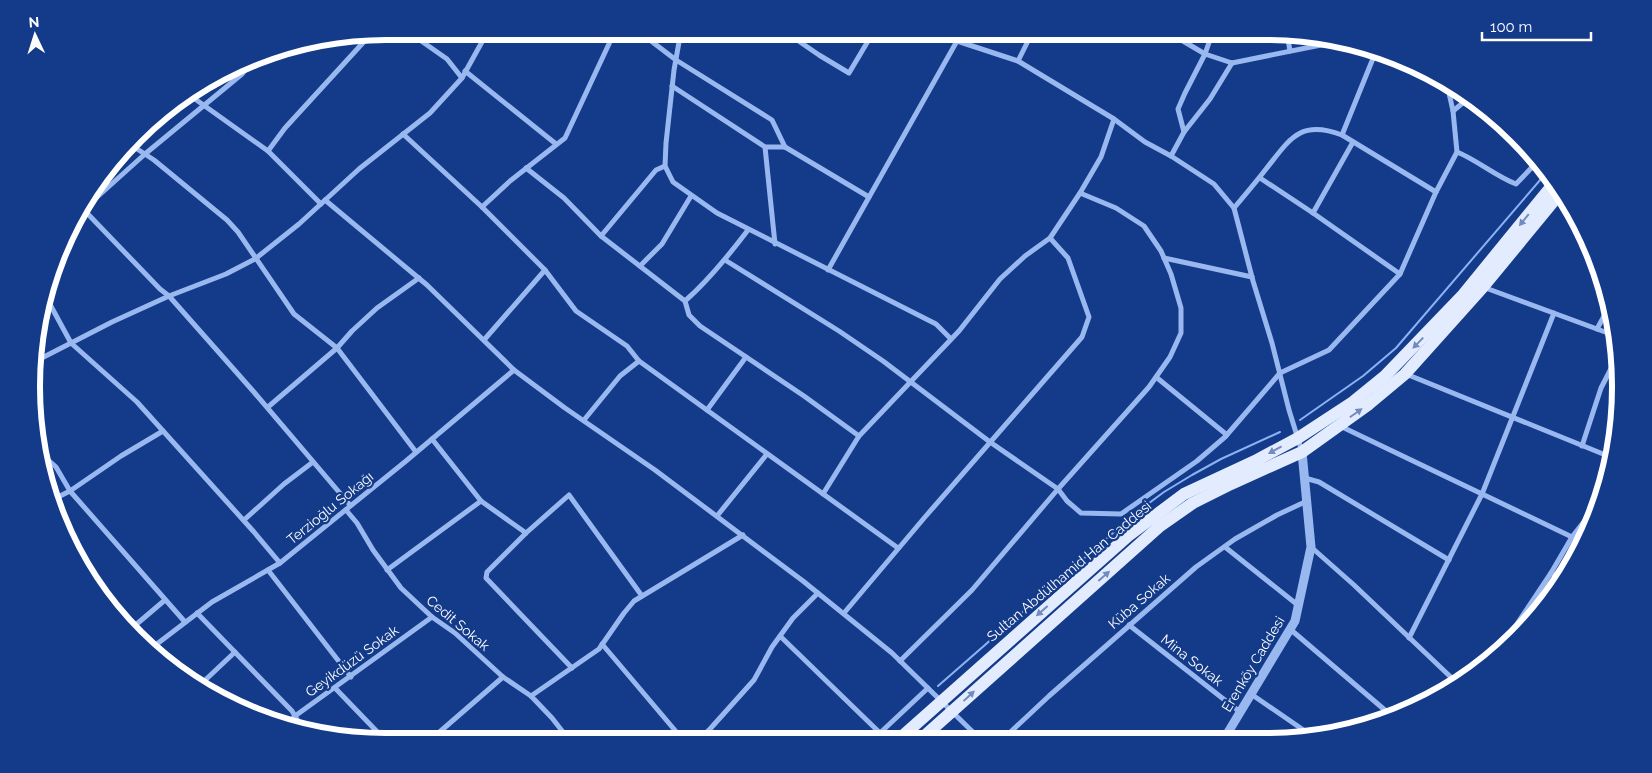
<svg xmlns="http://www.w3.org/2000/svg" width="1652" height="773" font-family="Raleway,sans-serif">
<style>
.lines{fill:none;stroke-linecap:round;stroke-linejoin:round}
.stream{stroke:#8bb2f4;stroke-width:2}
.minor{stroke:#9ab8f0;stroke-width:5}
.tertiary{stroke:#9ab8f0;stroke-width:9}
.primary{stroke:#e3ebff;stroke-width:12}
.oneway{fill:#718abf}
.labels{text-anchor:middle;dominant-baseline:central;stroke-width:4.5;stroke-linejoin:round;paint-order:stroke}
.street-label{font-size:14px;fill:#fff;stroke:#133b8a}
.rim{fill:none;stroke:#fff;stroke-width:6}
</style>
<rect width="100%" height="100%" fill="#133b8a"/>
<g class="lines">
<g class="stream">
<path d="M1300,420L1363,376L1396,348L1547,172"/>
<path d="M938,686L1137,512L1164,492L1192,475L1221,459L1280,432"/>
</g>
<g class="minor">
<path d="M407,31L447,59L462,78"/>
<path d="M638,31L676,60L772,120L785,147"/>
<path d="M681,31L674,70L666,143L665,166L673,182L717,213L936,324L951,339"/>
<path d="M784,31L819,55L849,73L874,31"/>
<path d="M940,31L957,41L1018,61L1114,119L1145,142L1171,156L1214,184L1234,208L1253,281L1272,343L1289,410L1302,452"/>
<path d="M1287,33L1290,51"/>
<path d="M1018,61L1033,31"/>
<path d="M465,71L556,144"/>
<path d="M672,86L765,147H785L869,197"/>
<path d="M188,94L268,151L321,204"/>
<path d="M1453,111L1470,97"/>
<path d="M1184,132L1178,109L1185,93L1205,54L1213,31"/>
<path d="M403,134L482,207L545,270L576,311L627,346L639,361L898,548"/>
<path d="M1342,135L1376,51"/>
<path d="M131,145L154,160L227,220L238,232L294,314L337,348L416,452"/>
<path d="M765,147L775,244"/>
<path d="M268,151L285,128L371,34"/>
<path d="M1457,152C1477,160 1495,176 1516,184L1538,161"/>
<path d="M1171,156L1184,132L1210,99L1232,63"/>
<path d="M526,168L564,198L601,236L685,301L689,315L700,326L804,396L859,436"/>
<path d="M1260,178L1313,213L1400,274"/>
<path d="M325,200L427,285L514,370L565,408L655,470L803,581L892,653L981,740"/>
<path d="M482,207L510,181L565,138L615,31"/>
<path d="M1234,208C1245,195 1256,182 1266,169C1290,139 1300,119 1342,135L1436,192"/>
<path d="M84,210L160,289L169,296L253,391L350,505"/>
<path d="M1313,213L1353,142"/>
<path d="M76,216L145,154L242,74L254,58"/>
<path d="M601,236L656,170L665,166"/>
<path d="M1164,258L1252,277"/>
<path d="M725,260L839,331L883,361L990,442L1058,489L1067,501L1081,513L1121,514L1197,461L1225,437L1280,373L1329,350L1400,274L1436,192L1457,152L1453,111L1449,93L1428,79L1374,55L1346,44L1331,43L1232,63L1205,54L1166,31"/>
<path d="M640,266L662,244L691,196"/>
<path d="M828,270L957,41"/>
<path d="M1483,287L1616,336"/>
<path d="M46,297L71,343L137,402L254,532L280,563"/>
<path d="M685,301C709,280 729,255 748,230"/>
<path d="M1597,329L1610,305"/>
<path d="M484,340L545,270"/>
<path d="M34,362L112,322L169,296L226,274L255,259L299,224L359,169L430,113L462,78L488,31"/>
<path d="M1406,374L1613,458"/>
<path d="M1156,377L1227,435"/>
<path d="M268,407L337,348L352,331L377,308L419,278"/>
<path d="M707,410L746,357"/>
<path d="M584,420L620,376L639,361"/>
<path d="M1340,426L1572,537"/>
<path d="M432,439L481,501L526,533"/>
<path d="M1582,446L1601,388L1618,355"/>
<path d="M38,451L56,467L70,491L185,622"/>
<path d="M1305,478L1319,482L1449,560"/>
<path d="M823,494L859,436L959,331L1000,279L1025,256L1050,238L1080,193L1101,157L1114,119"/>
<path d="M54,499L70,491L121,456L163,431"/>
<path d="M346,510L357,523L373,550L401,588L432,617L455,633L503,677L531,696L552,718L570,741"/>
<path d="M717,516L767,454"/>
<path d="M1586,519L1594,522"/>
<path d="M244,520L284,484L313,462"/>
<path d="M1225,547L1299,606"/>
<path d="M1311,547L1354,585L1457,683"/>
<path d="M268,570L351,677"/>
<path d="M387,570L481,501"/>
<path d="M1551,573L1561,578"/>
<path d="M197,613L292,711L301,726L306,731"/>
<path d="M844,613L925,517L1082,337L1089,317L1068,258L1050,238"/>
<path d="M1129,625L1240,712"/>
<path d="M132,628L165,600"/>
<path d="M1290,629L1393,717"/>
<path d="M780,636L880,733L873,740"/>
<path d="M1409,638L1482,494L1554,313"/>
<path d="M602,644L684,741"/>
<path d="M149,650L212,602L280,563L406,461L514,370"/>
<path d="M1497,654L1551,573L1572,537L1586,519L1605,485"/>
<path d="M900,661L972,590L1058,489L1149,387L1170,357L1181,333V308L1171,274L1161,251L1144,226L1116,208L1080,193"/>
<path d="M572,668L486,578L487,572L526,533L569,495L642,596"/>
<path d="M201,684L235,652"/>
<path d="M335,688L387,742"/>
<path d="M1251,694L1315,738"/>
<path d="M531,696L599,649L624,613L634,601L743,535"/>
<path d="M286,725L295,716L432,617"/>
<path d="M880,733L928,688"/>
<path d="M1002,740L1049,696L1196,567L1235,539L1277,515L1307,501"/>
<path d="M697,741L710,729L754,680L772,647L793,618L818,593"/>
<path d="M428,742L503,677"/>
</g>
<path class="tertiary" d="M1224,739L1295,621L1311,547L1302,452"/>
<g class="primary">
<path d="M898,740L1128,536L1184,494L1255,461L1298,438L1353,402L1385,376L1462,296L1555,182"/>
<path d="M920,740L1160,526L1193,503L1231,484L1302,452L1369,404L1405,374L1483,287L1562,191"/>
</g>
</g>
<defs><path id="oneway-solid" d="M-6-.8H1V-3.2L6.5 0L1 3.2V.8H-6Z" transform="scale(1.25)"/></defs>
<g class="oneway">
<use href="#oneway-solid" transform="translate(1524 220) rotate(129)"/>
<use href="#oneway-solid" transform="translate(1418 343) rotate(134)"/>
<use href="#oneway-solid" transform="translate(1356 413) rotate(-35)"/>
<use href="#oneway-solid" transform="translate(1275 450) rotate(151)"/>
<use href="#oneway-solid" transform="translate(1104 576) rotate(-41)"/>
<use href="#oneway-solid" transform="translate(1042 611) rotate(139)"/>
<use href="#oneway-solid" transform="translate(969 696) rotate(-43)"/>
</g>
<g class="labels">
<g class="street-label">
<text transform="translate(330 508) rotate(-39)">Terzioğlu Sokağı</text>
<text transform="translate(1069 571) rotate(-40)">Sultan Abdülhamid Han Caddesi</text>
<text transform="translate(1139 601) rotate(-41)">Küba Sokak</text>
<text transform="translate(458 623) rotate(40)">Cedit Sokak</text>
<text transform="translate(1192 660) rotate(38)">Mina Sokak</text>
<text transform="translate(352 661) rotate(-36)">Geyikdüzü Sokak</text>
<text transform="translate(1253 664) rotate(-59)">Erenköy Caddesi</text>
</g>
</g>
<path d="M0 0H1652V773H0ZM386 40H1266A346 346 0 0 1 1612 386V387A346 346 0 0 1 1266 733H386A346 346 0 0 1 40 387V386A346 346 0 0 1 386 40Z" fill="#133b8a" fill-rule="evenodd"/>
<path class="rim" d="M386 40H1266A346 346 0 0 1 1612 386V387A346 346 0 0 1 1266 733H386A346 346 0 0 1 40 387V386A346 346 0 0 1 386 40Z"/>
<g transform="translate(35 35) rotate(356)" stroke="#133b8a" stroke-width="4" paint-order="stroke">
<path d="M0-4L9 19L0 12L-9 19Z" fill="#ffffff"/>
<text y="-8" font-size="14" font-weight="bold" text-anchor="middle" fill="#ffffff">N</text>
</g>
<path d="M1482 32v8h109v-8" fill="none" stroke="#ffffff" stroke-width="2.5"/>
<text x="1490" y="32" font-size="15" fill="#ffffff" stroke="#133b8a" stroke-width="4" paint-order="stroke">100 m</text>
</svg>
